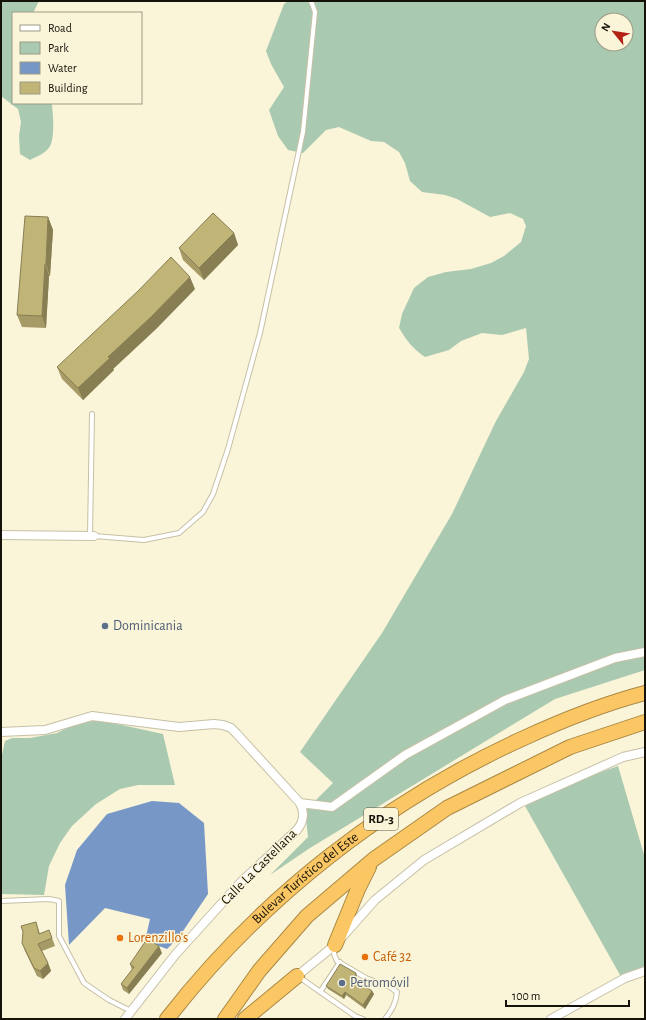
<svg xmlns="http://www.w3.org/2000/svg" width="646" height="1020" font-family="'Alegreya Sans',sans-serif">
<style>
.green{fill:#a9cab0;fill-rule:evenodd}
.water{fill:#7797c7}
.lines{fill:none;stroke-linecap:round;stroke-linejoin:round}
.lane-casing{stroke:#c6c0a6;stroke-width:6}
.street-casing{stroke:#c6c0a6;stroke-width:10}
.highway-casing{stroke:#a84;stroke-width:16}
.lane{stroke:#fff;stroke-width:4}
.street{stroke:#fff;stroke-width:8}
.highway{stroke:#fac764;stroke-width:14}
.wall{fill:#a69b66}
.shaded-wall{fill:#877e53}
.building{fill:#c1b477;stroke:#877e53}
.service-dot{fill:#5c6f8a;stroke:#faf4d9;stroke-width:1.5}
.food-dot{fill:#e8710a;stroke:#faf4d9;stroke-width:1.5}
.labels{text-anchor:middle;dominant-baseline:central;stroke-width:3;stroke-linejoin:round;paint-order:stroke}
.shield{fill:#faf4d9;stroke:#5a5647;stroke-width:1}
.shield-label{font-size:13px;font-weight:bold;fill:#151209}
.service-label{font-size:14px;fill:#4e5e75;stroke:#faf4d9;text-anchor:start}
.street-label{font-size:14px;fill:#151209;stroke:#faf4d9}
.food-label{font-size:14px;fill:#c56008;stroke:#faf4d9;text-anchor:start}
</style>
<rect width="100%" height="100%" fill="#faf4d9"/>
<g class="green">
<path d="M1,1H39L33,13H13V103H51L52,105C53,116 56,143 47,150C43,154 36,157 30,160L20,154L19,136L21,122L18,109L1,96Z"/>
<path d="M288,1H645V670L555,699L310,848L270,875L308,837L305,811L333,783L300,752L382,633L452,514L496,421L524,372L529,359L526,328L502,335L482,333L461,341L449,350L425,357C412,348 407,341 399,328L402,314L414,288L428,277L446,272L471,269L491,263L504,256L521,242L526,226L523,219L510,213L490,217L457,199L445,195L422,192L410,181L405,163L399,152L384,142L371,141L339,127L326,130L303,153L288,150L278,136L269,110L284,87L271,64L266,51L284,4ZM602,20H626V44H602Z"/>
<path d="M99,720L163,734L175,785H138L120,789L96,804L72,826L60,843L49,866L44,895L1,894V759L5,741L12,738H30L57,733L75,724Z"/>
<path d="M618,766L645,858V966L620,975L525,806C555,790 586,777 618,766Z"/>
</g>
<path class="water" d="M152,801L179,803L204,823L208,894L179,937L167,949L145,941L150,919L105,908L69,945L65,885L77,850L107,814Z"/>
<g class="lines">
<g class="lane-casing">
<g id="lane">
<path d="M90,536L92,414"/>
<path d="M94,536L144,540L179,533L203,512L213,494L228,449L260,333L303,132L315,12L311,1"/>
<path d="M1,901L49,899L59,901V936L84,983L109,1000L131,1011"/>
<path d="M335,947L334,954L337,961L366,978L390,987L397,992C396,1003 392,1010 385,1019"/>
<path d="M299,977L355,1016L363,1019"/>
<path d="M320,992L340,962"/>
</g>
</g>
<g class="street-casing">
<g id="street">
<path d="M1,535L94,536"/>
<path d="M1,732L45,730L92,716L179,727L214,724L223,725L231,728L237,734L300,803C305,813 304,821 297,830L241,882L175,955L125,1019"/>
<path d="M300,803L332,807L405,755L505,700L615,658L645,652"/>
<path d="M297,976L335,945L375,900L424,860L520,803L623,757L645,752"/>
<path d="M551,1019L625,978L645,971"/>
</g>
</g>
<g class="highway-casing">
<g id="highway">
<path d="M335,945L358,889L369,867"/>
<path id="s1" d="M167,1019C260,899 385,801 524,738C563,720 603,704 645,693"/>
<path d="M225,1019L259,971L307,916L374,859L447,808L570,747L645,722"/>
<path d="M245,1019L297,976"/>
</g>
</g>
<use href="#lane" class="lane"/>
<use href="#street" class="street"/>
<use href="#highway" class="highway"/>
</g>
<g class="wall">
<path d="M48,217L53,230L50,276H49L46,328L22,327L17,315Z"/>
<path d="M234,233L238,245L204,280L183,260L179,248Z"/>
<path d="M195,289L156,329L113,369L114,370L83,400L62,379L57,367Z"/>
<path d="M36,922L40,934L52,938L55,946L42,951L48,963L51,971L43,979L37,976L25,951L22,943Z"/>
<path d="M162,953L129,994L123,990L121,984L132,970L130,964Z"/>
<path d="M356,973L357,977L356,979L372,991L374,994L365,1009L346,995L344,999L328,989L326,986Z"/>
</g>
<g class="shaded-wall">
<path d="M48,217L53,230L50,276L46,264Z"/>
<path d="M234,233L238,245L204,280L199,268Z"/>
<path d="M45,264L49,276L46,328L42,316Z"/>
<path d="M190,277L195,289L156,329L113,369L114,370L83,400L78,388L108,357Z"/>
<path d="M159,946L162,953L129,994L127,988Z"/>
<path d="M48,963L51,971L43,979L40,971Z"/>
<path d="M356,973L357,977L355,981L354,977Z"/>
<path d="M372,991L374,994L365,1009L363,1005Z"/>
<path d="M345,992L346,995L344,999L342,996Z"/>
</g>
<g class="building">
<path d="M213,213L234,233L199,268L179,248Z"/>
<path d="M25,216L48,217L46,264H45L42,316L17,315Z"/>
<path d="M171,257L190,277L151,317L108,357L110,358L78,388L57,367L138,291Z"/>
<path d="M36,922L39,934L49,930L52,938L38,944L48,963L40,971L34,968L22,943L23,932L21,926Z"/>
<path d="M147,939L159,946L127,988L121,984L134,967L130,964Z"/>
<path d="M340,964L356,973L354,977L367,985L366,987L372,991L363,1005L345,992L342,996L326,986Z"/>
</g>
<g class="service-dot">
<circle cx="105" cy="626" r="4"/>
<circle cx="342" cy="983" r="4"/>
</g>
<g class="food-dot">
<circle cx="120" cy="938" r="4"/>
<circle cx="365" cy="957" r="4"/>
</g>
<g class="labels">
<rect class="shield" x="364" y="808" width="34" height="22" rx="3"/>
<g class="shield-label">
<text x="381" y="819">RD-3</text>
</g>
<g class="service-label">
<text x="113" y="626">Dominicania</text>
<text x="350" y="983">Petromóvil</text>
</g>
<g class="street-label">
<text transform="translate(259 867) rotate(-45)">Calle La Castellana</text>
<text stroke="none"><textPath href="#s1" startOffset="198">Bulevar Turístico del Este</textPath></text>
</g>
<g class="food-label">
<text x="128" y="938">Lorenzillo's</text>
<text x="373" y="957">Café 32</text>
</g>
</g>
<rect width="646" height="1020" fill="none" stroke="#151209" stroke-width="4"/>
<rect x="12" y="12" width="130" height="92" fill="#faf4d9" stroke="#9e9a86"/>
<rect x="20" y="25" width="20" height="6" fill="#ffffff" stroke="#9e9a86"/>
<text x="48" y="32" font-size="12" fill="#151209">Road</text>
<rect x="20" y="42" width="20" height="12" fill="#a9cab0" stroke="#9e9a86"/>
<text x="48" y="52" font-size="12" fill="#151209">Park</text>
<rect x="20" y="62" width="20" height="12" fill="#7797c7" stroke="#9e9a86"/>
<text x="48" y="72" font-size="12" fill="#151209">Water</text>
<rect x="20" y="82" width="20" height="12" fill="#c1b477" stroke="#9e9a86"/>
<text x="48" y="92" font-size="12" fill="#151209">Building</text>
<g transform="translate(614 32) rotate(300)"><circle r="19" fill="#faf4d9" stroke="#9e9a86"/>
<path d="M0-3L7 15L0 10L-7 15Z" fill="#b22315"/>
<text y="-6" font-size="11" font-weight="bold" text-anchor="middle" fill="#151209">N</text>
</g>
<path d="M506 1000v6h123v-6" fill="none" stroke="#151209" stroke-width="2"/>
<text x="512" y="1000" font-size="12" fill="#151209" stroke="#faf4d9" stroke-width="3" paint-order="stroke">100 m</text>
</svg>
